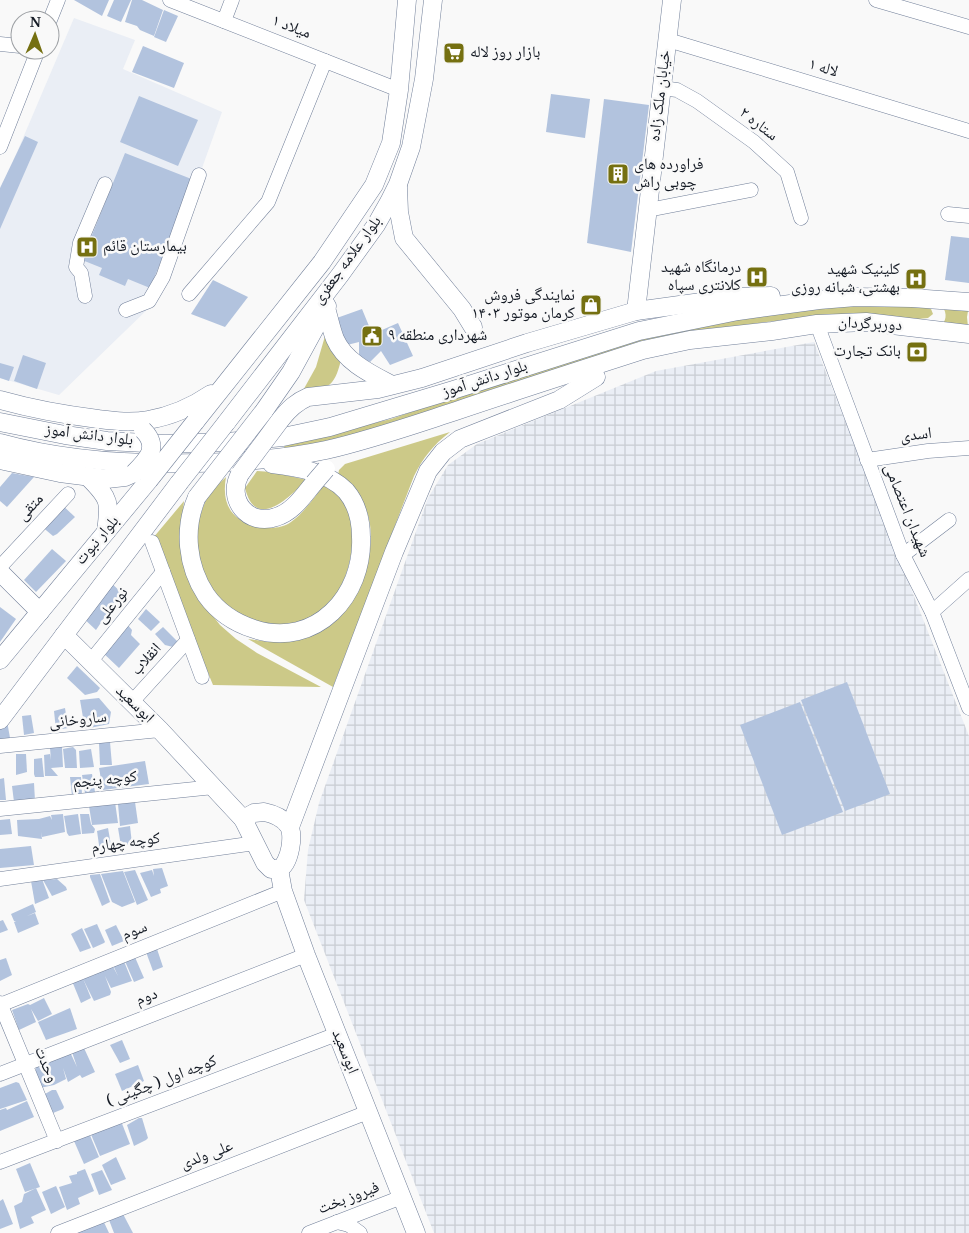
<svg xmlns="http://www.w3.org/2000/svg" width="969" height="1233" font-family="Georgia,'Noto Naskh Arabic',serif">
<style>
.built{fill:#eaeef5}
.industrial{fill:url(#industrial-grid)}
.grass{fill:#ccc988}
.building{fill:#b2c3de}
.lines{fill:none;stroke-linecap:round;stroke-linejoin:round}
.minor-casing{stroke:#717f99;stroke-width:15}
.major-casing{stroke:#717f99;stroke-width:19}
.minor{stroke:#fff;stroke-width:14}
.major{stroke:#fff;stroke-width:18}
.major-bridge-casing{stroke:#717f99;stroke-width:19;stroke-linecap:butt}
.major-bridge{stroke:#fff;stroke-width:18}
.labels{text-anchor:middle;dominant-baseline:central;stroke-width:5;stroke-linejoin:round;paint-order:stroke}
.street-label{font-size:16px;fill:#141a24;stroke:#f9f9f9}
.poi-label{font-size:16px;fill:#141a24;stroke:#f9f9f9;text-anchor:start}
</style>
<defs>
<pattern id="industrial-grid" width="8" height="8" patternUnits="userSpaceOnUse" patternTransform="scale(1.25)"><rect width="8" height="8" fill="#eaeef5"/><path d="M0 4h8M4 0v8" fill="none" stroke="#c8ccd2"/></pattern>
</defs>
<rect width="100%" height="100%" fill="#f9f9f9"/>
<path class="built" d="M74,18L135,40L123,69L222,112L154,303L59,395L0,378V192Z"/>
<path class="industrial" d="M814,342L969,736V1233H434L304,900L308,850L319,803L428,498L448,465L477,444L656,371Z"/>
<g class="grass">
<path d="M821,305H925L931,309L933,314L928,318L918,319L867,314L823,316L766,322L641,341L392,425L317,443L284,449L285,442L316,437L391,419L529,371L643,336Z"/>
<path d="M969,305L967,317L968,327L940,328C946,321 948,314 942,306Z"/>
<path d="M325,336L341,360C334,389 327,388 301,394L316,367Z"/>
<path d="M450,432C433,445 423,458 414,476L333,687L248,639C256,640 266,642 274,642C327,642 354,612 367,564C372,547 373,524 365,508C359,496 347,485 338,475L339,470L345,464Z"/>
<path d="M257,471L272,472L307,480C289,497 256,532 245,488Z"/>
<path d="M226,477C221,505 232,522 261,527C270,529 283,528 291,522C304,513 315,496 325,484C348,498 354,521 352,546C350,570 340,595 322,610C275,647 207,610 197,555C193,537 200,509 210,493C214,487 221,482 226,477Z"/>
<path d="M184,501L182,523L206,607L220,625L236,639L257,653L321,687L213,685L153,538Z"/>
</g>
<g class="building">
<path d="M74,0H109L102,16Z"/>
<path d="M114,0H131L121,22L107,16Z"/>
<path d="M132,0H142L163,10L154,36L140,30L137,26L125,22Z"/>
<path d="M164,10L178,16L166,42L154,37Z"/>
<path d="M143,46L184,63L174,88L132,72Z"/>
<path d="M551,94L590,99L585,138L546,132Z"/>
<path d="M139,96L198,120L178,166L120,142Z"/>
<path d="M604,99L649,105L631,252L587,243Z"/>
<path d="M25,136L38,142L0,229V188Z"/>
<path d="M125,153L194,180L150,288L128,279L125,286L99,275L102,268L82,260Z"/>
<path d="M951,236L969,238V283L945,280Z"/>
<path d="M213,280L248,297L225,327L191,314Z"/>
<path d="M362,309L369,326L382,330L398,323L413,356L390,365L381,351L370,362L359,358V342L343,346L334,319Z"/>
<path d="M23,355L46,363L37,389L14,381Z"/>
<path d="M0,363L14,367L9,381L0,378Z"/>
<path d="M12,473L34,477L7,507L0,501V487Z"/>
<path d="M60,503L75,517L57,534L53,536L40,525Z"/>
<path d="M52,549L66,561L36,592L24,580Z"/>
<path d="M108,580L124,595V597L106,615L96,630L81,616Z"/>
<path d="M0,607L16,619L0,642Z"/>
<path d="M146,609L160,622L151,631L138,619Z"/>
<path d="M126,623L132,630L131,635L140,644L119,668L101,651Z"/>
<path d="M163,627L178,642L173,647L165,645L155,634Z"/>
<path d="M77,666L100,688L97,692L85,695L67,678Z"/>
<path d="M847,682L890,794L845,811L801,700Z"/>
<path d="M99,698L111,712L109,724L85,729L80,700Z"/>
<path d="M800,702L843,812L782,835L740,725Z"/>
<path d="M65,708L68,728L56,730L54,711Z"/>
<path d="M31,715L34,733L24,735L22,716Z"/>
<path d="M7,721L10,738L0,741V727Z"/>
<path d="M110,742L112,765H100L99,743Z"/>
<path d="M62,747L63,767L51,768L58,776H45L44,755L50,754L51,760L50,748Z"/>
<path d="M73,747L76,750L77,768H65L63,749Z"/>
<path d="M91,749L94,767L80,768L79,751Z"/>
<path d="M16,754H26L27,772L16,775Z"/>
<path d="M42,758L44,777H35L34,774V759Z"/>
<path d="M145,761L149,784L103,790L99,768Z"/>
<path d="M92,774L95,792L85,793L82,775Z"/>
<path d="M70,777H81L82,794L72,796Z"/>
<path d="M4,778L6,800H0V779Z"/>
<path d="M34,783L35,801L14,802L12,786Z"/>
<path d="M115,802L118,823L92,825L89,806Z"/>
<path d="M135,802L138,823L120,826L118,804Z"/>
<path d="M63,814L65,832L42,837L41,832L42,839L18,836L17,820L39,819L50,816L52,820L51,815Z"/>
<path d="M78,814L81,834L69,836L67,833L64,816Z"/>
<path d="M80,814H89L91,824L95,829L94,833L82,834Z"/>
<path d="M10,819L12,834L0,835V820Z"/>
<path d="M130,826L132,844L121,846L118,828Z"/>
<path d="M108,828L112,851L100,852L97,831Z"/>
<path d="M31,846L34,865L0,868V849Z"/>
<path d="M162,868L168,886L160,889L161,893L151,897L140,873L152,870L154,876L153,869Z"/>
<path d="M135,870L148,900L137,905L124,872Z"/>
<path d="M123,871L135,902L122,907L112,902L101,874Z"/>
<path d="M100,874L110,902L102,906L90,877V875Z"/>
<path d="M42,879L49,898L35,904L31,881Z"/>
<path d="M57,879L66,887L67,890L52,896L43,880Z"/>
<path d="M33,904L36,912L27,916L35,913L39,924L18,933L14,922L16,921H14L11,914Z"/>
<path d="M3,920L8,930L0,933V921Z"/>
<path d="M97,924L105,942L104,943L93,948L84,929Z"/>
<path d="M116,925L124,941L112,946L105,930Z"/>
<path d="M82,928L91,948L80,952L71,934Z"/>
<path d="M157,949L163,967L153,971L146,952Z"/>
<path d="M134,955L144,978L134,982L124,959Z"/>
<path d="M6,958L12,975L0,981V960Z"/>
<path d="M123,959L132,981L111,988L105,976L111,992L110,995L94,1001L83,979L94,975L93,973L111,963L118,976L112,963Z"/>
<path d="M82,976L91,998L81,1003L72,981Z"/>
<path d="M44,998L52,1014L38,1021L31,1009L36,1022L19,1030L12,1010L28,1004L30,1005Z"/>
<path d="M70,1008L77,1029L46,1040L38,1022Z"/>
<path d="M122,1040L130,1059L120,1063L110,1045Z"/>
<path d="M84,1048L95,1072L82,1078L80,1075L68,1082L63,1068L66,1079L54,1085L40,1088L36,1075V1065L70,1052L77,1067L72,1052Z"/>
<path d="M138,1065L144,1081L122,1091L115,1074Z"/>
<path d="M16,1082L19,1083L27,1100L0,1109V1088Z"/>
<path d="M52,1090H56L64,1107L63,1109L53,1113L45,1094Z"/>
<path d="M27,1101L34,1117L0,1131V1110L6,1108L7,1110Z"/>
<path d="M139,1118H142L148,1138L146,1140L134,1146L127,1125Z"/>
<path d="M121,1121L130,1144L100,1156L90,1132Z"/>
<path d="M89,1133L99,1157L84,1164L74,1141Z"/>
<path d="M116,1157L126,1179L111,1185L102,1165Z"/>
<path d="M30,1163L40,1187L25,1192L16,1169Z"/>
<path d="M85,1169L94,1191L78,1198L80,1204L67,1210L59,1187L72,1183L69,1176L77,1174V1172Z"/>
<path d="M102,1170L112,1190L99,1195L91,1174Z"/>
<path d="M56,1186L65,1207L51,1214L42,1192Z"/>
<path d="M36,1188L46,1210L31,1217L34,1223L20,1229L14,1206L22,1202L24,1194Z"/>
<path d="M3,1199L13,1224L0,1229V1201Z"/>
<path d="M123,1214L133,1233H114L109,1220Z"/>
<path d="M102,1218L109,1233H73Z"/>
</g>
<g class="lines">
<g class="minor-casing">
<g id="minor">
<path d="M170,0L399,90"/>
<path d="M876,0L969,27"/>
<path d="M50,20L58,0"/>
<path d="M224,21L232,0"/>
<path d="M668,40L969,131"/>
<path d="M0,44L20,46"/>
<path d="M662,88L677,90L697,101L754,142L787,172L801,218"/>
<path d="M0,147L38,50"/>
<path d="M648,210L751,190"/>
<path d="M948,214L969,216"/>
<path d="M189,294L268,202L325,61"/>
<path d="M85,296L81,273L76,267L80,243L105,184"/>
<path d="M126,310L149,301L163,277L199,175"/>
<path d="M817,324L903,555L932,612L969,708"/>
<path d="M867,460L928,451L969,448"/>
<path d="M152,542L202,677"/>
<path d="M903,555L949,520"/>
<path d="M0,567L68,494"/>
<path d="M932,612L969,579"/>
<path d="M90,662L163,572"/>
<path d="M131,703L188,640"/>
<path d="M0,746L160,730"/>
<path d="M0,809L214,787"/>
<path d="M0,879L256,843"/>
<path d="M0,1003L57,1141"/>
<path d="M0,1005L283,891"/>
<path d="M0,1074L306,955"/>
<path d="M0,1162L337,1034"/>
<path d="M337,1222L349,1225L360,1233"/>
<path d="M58,1233L368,1112"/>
<path d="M309,1233L402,1197"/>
</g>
</g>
<g class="major-casing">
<g id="major">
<path d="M398,187L399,212L404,238L462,309L473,327"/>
<path d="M326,308C329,318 331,329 335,339C345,362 371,374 392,385"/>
<path d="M636,311L672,0"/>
<path d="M0,400C32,409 65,415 98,419C115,421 131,423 148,420C172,416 192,407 211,394"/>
<path d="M264,411L291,372L327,306"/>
<path d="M281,419C289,409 296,402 308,397L378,389L422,378L527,343L636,311L738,297L771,296"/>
<path d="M0,422L65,435L107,441L165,444L227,442L283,437L330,427L453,390L639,331L738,311L819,300L856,297L912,298L969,302"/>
<path d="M195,422L322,262L374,185L391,143L399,90L407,0"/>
<path d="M226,423L340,275L376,225L389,202L398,184L411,147L424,79L433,0"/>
<path d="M0,443C65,461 131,465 198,463C241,462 284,459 326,450C370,440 413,425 456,411C518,390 581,370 643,350L690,340L772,331L817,324L866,322L969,334"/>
<path d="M0,460L60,473L107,479L125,477L134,473"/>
<path d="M240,474C226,499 248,527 276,517C293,512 303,496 314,483"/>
<path d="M89,478C110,499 110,502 106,532"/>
<path d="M197,497C183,529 187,566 206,595C218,612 235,623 254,629C316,649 364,595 361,537C361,520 357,504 346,491C328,472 297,467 272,464"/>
<path d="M0,572L40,612"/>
<path d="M64,635L160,730L243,819"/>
<path d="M0,660L149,480"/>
<path d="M0,720L179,483"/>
<path d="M264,812C274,814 282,817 288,825C295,833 290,864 279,869C279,869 272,869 271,869L265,863L243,819L254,813Z"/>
<path d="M290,827L394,552L428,471L443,452L460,439L559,400L596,377"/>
<path d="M279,869L283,891L306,955L416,1233"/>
</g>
</g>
<use href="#minor" class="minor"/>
<use href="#major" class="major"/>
<g class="major-bridge-casing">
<g id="major-bridge">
<path d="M134,473C148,459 160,447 143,430"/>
<path d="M240,474L281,419"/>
<path d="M149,480L195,422"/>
<path d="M179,483L226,423"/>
<path d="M314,483L326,469"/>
<path d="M197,497L264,411"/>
</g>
</g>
<use href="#major-bridge" class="major-bridge"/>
</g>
<defs>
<g id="supermarket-square" transform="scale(1.125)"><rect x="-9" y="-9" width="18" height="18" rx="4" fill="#757011" stroke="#f9f9f9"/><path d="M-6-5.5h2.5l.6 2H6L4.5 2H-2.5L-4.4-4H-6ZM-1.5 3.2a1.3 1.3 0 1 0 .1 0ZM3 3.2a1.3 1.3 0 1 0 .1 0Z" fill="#fff"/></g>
<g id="building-square" transform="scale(1.125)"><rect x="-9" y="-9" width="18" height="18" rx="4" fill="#757011" stroke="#f9f9f9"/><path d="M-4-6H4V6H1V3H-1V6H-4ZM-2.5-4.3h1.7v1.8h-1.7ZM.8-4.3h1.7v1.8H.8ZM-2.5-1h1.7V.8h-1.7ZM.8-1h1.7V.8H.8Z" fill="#fff"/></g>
<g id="hospital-square" transform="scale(1.125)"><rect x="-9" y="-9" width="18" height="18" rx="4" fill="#757011" stroke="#f9f9f9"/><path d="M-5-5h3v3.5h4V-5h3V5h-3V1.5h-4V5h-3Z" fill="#fff"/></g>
<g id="shop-square" transform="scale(1.125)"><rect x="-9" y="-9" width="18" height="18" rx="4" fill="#757011" stroke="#f9f9f9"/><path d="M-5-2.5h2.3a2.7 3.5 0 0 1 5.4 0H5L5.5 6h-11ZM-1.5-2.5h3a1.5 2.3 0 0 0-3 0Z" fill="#fff"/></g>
<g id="civic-square" transform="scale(1.125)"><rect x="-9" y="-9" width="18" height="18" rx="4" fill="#757011" stroke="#f9f9f9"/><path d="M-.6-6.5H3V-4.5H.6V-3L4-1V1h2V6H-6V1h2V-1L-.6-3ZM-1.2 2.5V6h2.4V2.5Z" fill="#fff"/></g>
<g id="bank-square" transform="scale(1.125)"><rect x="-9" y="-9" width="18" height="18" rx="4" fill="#757011" stroke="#f9f9f9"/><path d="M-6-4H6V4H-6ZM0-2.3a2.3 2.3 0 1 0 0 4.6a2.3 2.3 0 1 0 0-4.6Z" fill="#fff"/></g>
</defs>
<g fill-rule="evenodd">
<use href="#supermarket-square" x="454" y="53"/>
<use href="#building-square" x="618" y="174"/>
<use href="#hospital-square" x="87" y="247"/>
<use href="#hospital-square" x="757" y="277"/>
<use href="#hospital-square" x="916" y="279"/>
<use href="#shop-square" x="591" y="305"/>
<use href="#civic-square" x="372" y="336"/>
<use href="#bank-square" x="917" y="352"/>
</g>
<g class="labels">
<g class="street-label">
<text transform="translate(291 28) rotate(21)">میلاد ۱</text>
<text transform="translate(823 69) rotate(17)">لاله ۱</text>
<text transform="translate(661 96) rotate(-83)">خیابان ملک زاده</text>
<text transform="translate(758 125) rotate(38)">ستاره ۲</text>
<text transform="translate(348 261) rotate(-54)">بلوار علامه جعفری</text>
<text transform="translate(870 325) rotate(3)">دوربرگردان</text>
<text transform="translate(485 380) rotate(-18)">بلوار دانش آموز</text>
<text transform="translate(89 436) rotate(7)">بلوار دانش آموز</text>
<text transform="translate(916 436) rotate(-7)">اسدی</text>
<text transform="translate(31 508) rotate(-47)">متقی</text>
<text transform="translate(906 511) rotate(68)">شهیدان اعتصامی</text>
<text transform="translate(98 541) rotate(-50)">بلوار نبوت</text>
<text transform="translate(113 606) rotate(-51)">نورعلی</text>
<text transform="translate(147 660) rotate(-48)">انقلاب</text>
<text transform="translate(134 705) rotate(44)">ابوسعید</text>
<text transform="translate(78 721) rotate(-6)">ساروخانی</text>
<text transform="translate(105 781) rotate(-6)">کوچه پنجم</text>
<text transform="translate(126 844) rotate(-8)">کوچه چهارم</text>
<text transform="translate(135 932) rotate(-22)">سوم</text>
<text transform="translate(147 998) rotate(-21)">دوم</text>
<text transform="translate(344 1052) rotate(68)">ابوسعید</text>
<text transform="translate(45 1065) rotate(68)">وحدت</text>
<text transform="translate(162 1082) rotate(-21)">کوچه اول ( چگینی )</text>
<text transform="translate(207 1156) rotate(-21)">علی ولدی</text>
<text transform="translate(349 1199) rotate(-21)">فیروز بخت</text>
</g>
<g class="poi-label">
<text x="470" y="53">بازار روز لاله</text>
<text x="634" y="165">فراورده های<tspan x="634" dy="18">چوبی راش</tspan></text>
<text x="103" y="247">بیمارستان قائم</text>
<text x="741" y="268" text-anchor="end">درمانگاه شهید<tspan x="741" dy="18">کلانتری سپاه</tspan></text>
<text x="900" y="270" text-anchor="end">کلینیک شهید<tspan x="900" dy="18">بهشتی، شبانه روزی</tspan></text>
<text x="575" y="296" text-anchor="end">نمایندگی فروش<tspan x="575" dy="18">۱۴۰۳ کرمان موتور</tspan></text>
<text x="388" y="336">شهرداری منطقه ۹</text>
<text x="901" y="352" text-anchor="end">بانک تجارت</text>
</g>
</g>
<g transform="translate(35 35) rotate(2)"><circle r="24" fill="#f9f9f9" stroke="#9da0a4"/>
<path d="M0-4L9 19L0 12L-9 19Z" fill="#757011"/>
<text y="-8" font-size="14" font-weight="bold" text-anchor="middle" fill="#141a24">N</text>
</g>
</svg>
